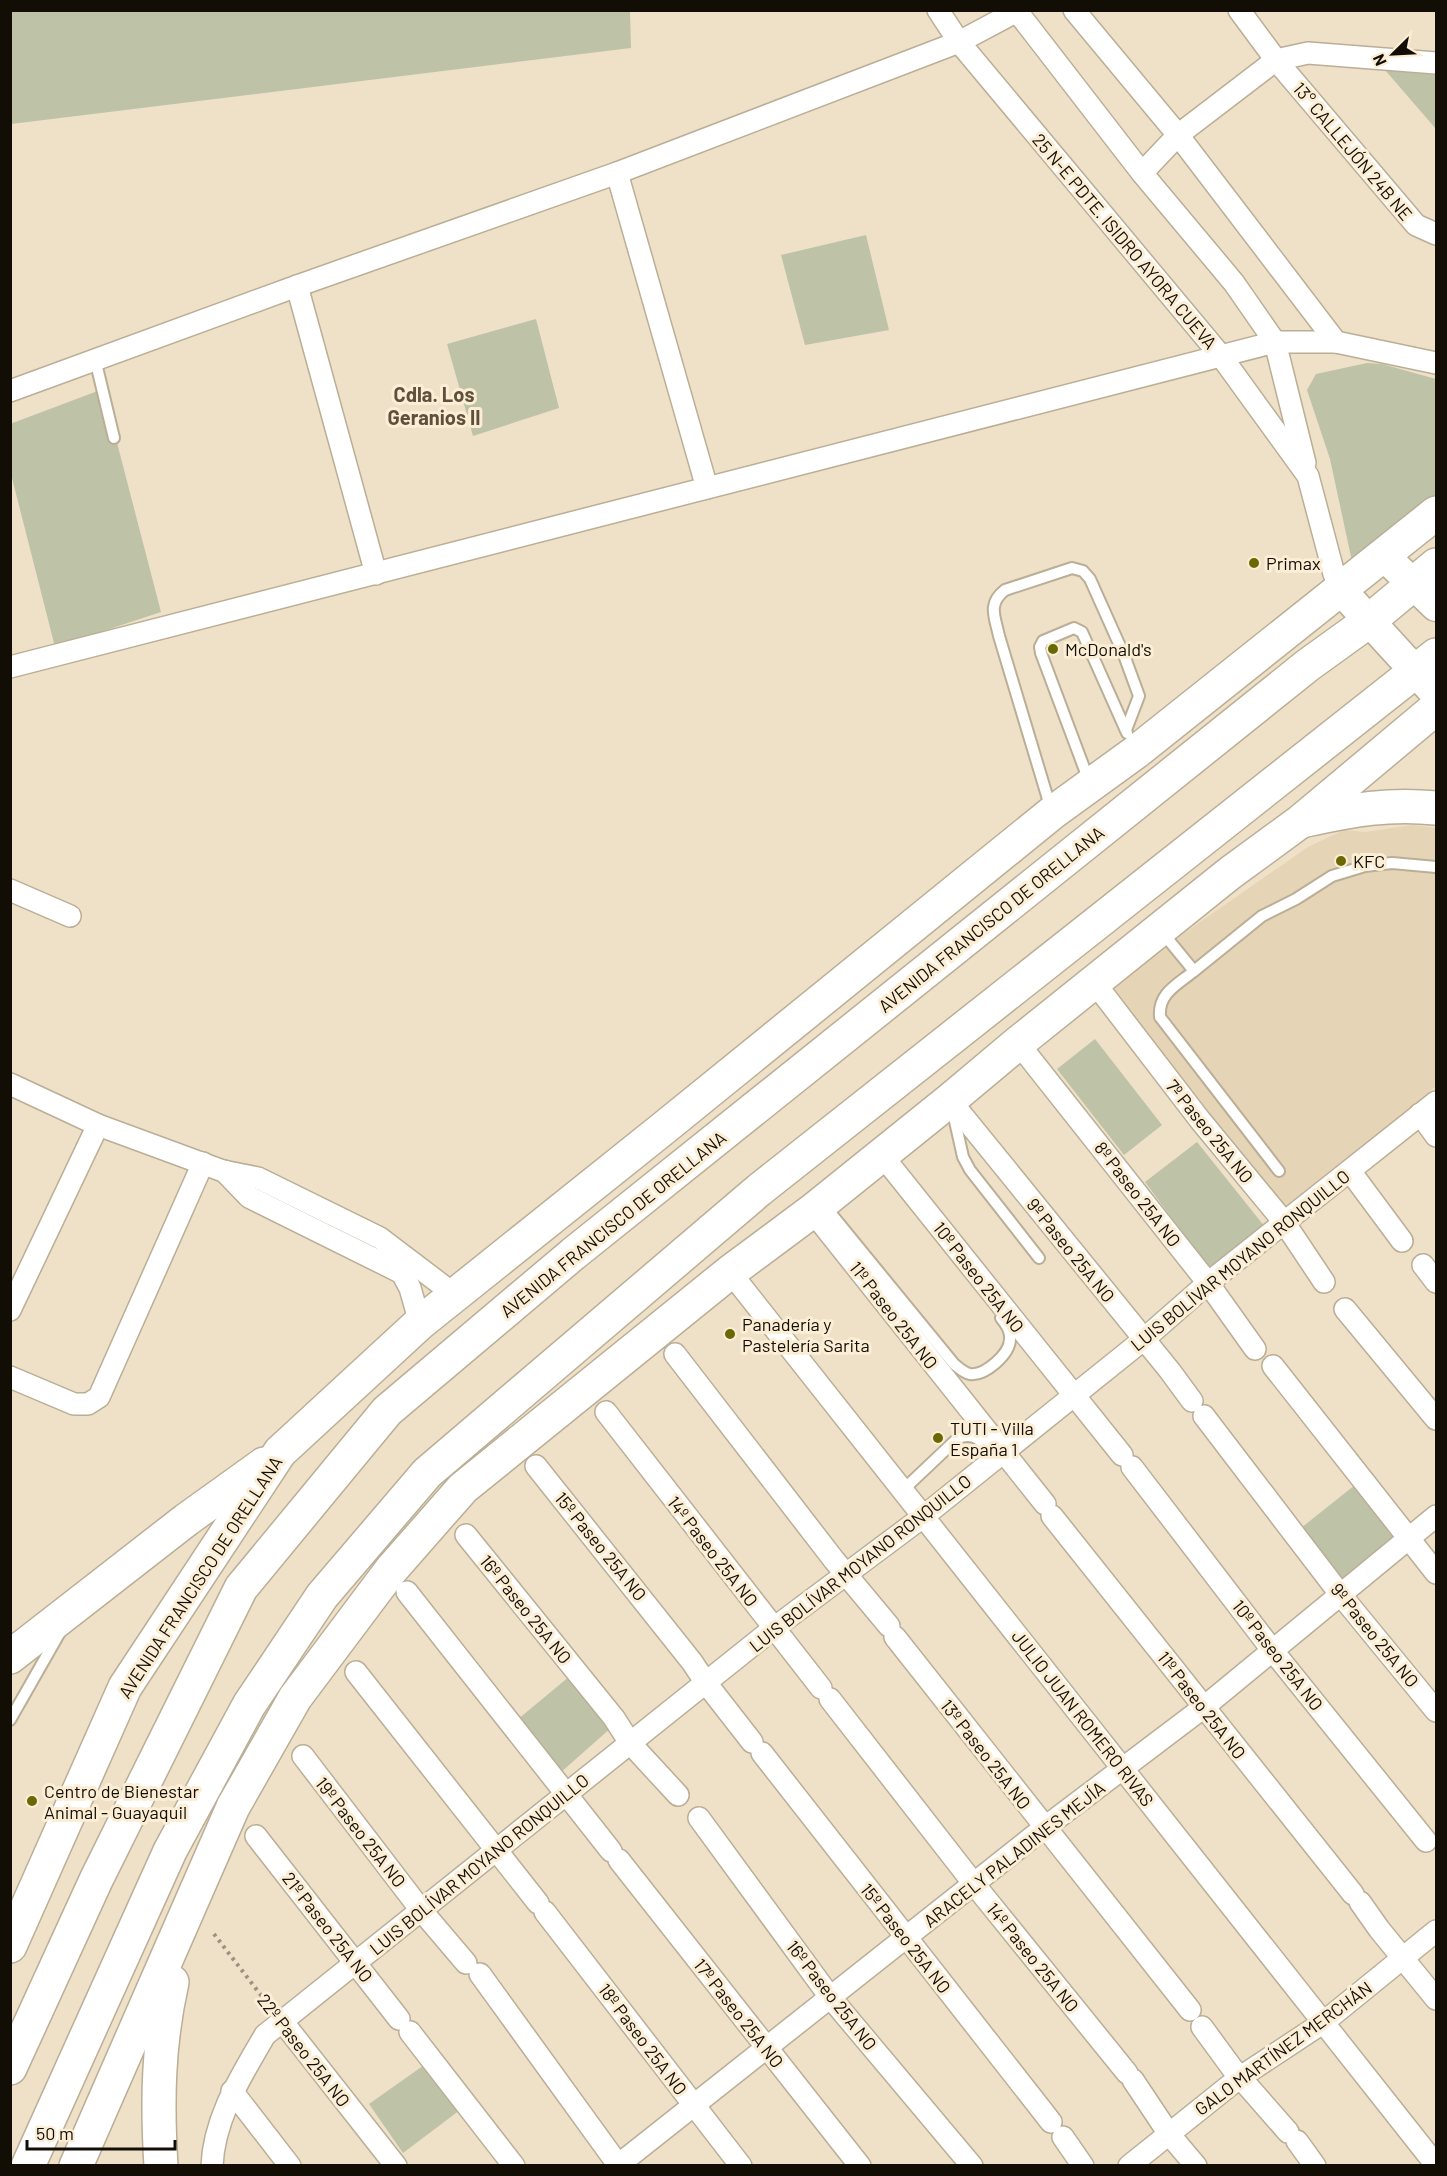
<svg xmlns="http://www.w3.org/2000/svg" width="1447" height="2176" font-family="Barlow,sans-serif">
<style>
.built{fill:#e5d4b5}
.green{fill:#bec2a7}
.lines{fill:none;stroke-linecap:round;stroke-linejoin:round}
.lane-casing{stroke:#bbae96;stroke-width:14}
.street-casing{stroke:#bbae96;stroke-width:24}
.secondary-casing{stroke:#bbae96;stroke-width:33}
.primary-casing{stroke:#bbae96;stroke-width:36}
.highway-casing{stroke:#bbae96;stroke-width:36}
.path{stroke:#9c927f;stroke-width:4;stroke-dasharray:3 4.5;stroke-linecap:butt}
.lane{stroke:#fff;stroke-width:10}
.street{stroke:#fff;stroke-width:21}
.secondary{stroke:#fff;stroke-width:30}
.primary{stroke:#fff;stroke-width:33}
.highway{stroke:#fff;stroke-width:33}
.poi-dot{fill:#6a6802;stroke:#fceed5;stroke-width:2}
.labels{text-anchor:middle;dominant-baseline:central;stroke-width:6;stroke-linejoin:round;paint-order:stroke}
.street-label{font-size:18px;fill:#120e06;stroke:#fceed5}
.poi-label{font-size:18px;fill:#120e06;stroke:#fceed5;text-anchor:start}
.neighbourhood-label{font-size:20px;font-weight:bold;fill:#5d513d;stroke:#fceed5}
</style>
<rect width="100%" height="100%" fill="#eee1c8"/>
<path class="built" d="M1413,825L1436,828V1086L1285,1209L1108,986L1308,847L1344,830L1365,832Z"/>
<g class="green">
<path d="M10,11H630L631,48L11,124Z"/>
<path d="M1385,70L1436,75V129Z"/>
<path d="M866,235L889,330L805,345L781,255Z"/>
<path d="M536,319L559,408L473,436L447,344Z"/>
<path d="M1367,363L1382,364L1436,379V501L1353,566L1330,459L1307,390L1316,374Z"/>
<path d="M103,389L161,612L55,647L11,474L10,424Z"/>
<path d="M1095,1039L1162,1125L1124,1155L1057,1069Z"/>
<path d="M1197,1142L1265,1227L1211,1271L1145,1182Z"/>
<path d="M1355,1485L1397,1542L1345,1584L1301,1528Z"/>
<path d="M570,1676L612,1727L560,1773L517,1720Z"/>
<path d="M427,2063L460,2110L403,2153L369,2104Z"/>
</g>
<g class="lines">
<g class="lane-casing">
<g id="lane">
<path d="M95,359L114,438"/>
<path d="M1089,781L1041,653L1040,647L1043,641L1074,628L1082,632L1127,733"/>
<path d="M1051,809L999,636C995,617 987,604 1005,590L1072,568L1083,571L1090,579L1124,655L1139,696L1126,730"/>
<path d="M1162,932L1194,971L1262,916L1296,899L1332,876L1365,866L1392,863L1436,867"/>
<path d="M1194,971C1177,985 1158,993 1160,1017L1279,1171"/>
<path d="M952,1108L963,1157L970,1170L1039,1258"/>
<path d="M824,1205L954,1364C959,1368 964,1373 970,1374C985,1376 1010,1354 1010,1339C1011,1331 1006,1324 1001,1318"/>
<path d="M903,1490L958,1438C977,1431 984,1444 995,1458"/>
<path d="M10,1720L59,1634"/>
</g>
</g>
<g class="street-casing">
<g id="street">
<path d="M938,10L959,42L1221,356L1308,476L1334,574L1341,590"/>
<path d="M1016,10L1142,173L1234,283L1275,342L1305,463"/>
<path d="M1074,10L1178,135L1336,342"/>
<path d="M1239,10L1276,60L1416,225L1436,234"/>
<path d="M617,173L707,488"/>
<path d="M1142,173L1178,135L1276,60L1308,53L1436,63"/>
<path d="M297,286L376,574"/>
<path d="M10,391L297,286L617,173L959,42L1019,10"/>
<path d="M10,667L1275,342H1336L1436,363"/>
<path d="M10,890L70,916"/>
<path d="M1094,982L1200,1120L1284,1222L1324,1282"/>
<path d="M1018,1043L1208,1283L1255,1349"/>
<path d="M10,1084L98,1125L223,1171L258,1178L380,1238L455,1295"/>
<path d="M950,1100L1170,1371L1192,1401"/>
<path d="M1420,1114L1436,1136"/>
<path d="M881,1154L1122,1455"/>
<path d="M224,1171L249,1197L402,1273L410,1288L420,1323"/>
<path d="M1350,1171L1402,1241"/>
<path d="M812,1211L1045,1504"/>
<path d="M1423,1265L1436,1282"/>
<path d="M730,1272L1436,2165"/>
<path d="M1345,1309L1436,1419"/>
<path d="M10,1310L98,1125"/>
<path d="M675,1354L834,1560L889,1626"/>
<path d="M1273,1366L1436,1573"/>
<path d="M10,1377L74,1404H88L99,1397L203,1163"/>
<path d="M606,1412L821,1688"/>
<path d="M1204,1416L1340,1594L1436,1711"/>
<path d="M536,1466L692,1662L706,1683L752,1742"/>
<path d="M1132,1467L1273,1651L1426,1841"/>
<path d="M1052,1516L1353,1894"/>
<path d="M466,1535L614,1718L630,1743L678,1795"/>
<path d="M407,1592L611,1851"/>
<path d="M895,1637L1190,2010"/>
<path d="M356,1672L538,1903"/>
<path d="M830,1699L974,1884L1127,2073"/>
<path d="M762,1753L1051,2122"/>
<path d="M303,1756L421,1910L466,1963"/>
<path d="M699,1818L830,1997L972,2166"/>
<path d="M256,1836L399,2019"/>
<path d="M619,1860L860,2166"/>
<path d="M1360,1902L1379,1929L1436,1999"/>
<path d="M545,1912L741,2166"/>
<path d="M480,1974L619,2166"/>
<path d="M282,2021L396,2166"/>
<path d="M1202,2027L1232,2068L1288,2132"/>
<path d="M410,2032L514,2166"/>
<path d="M1133,2080L1169,2134L1196,2166"/>
<path d="M232,2091L290,2166"/>
<path d="M1063,2137L1083,2166"/>
<path d="M1297,2141L1315,2166"/>
<path d="M212,2166C214,2117 242,2075 265,2035L774,1628L924,1516L1143,1340L1208,1283L1436,1102"/>
<path d="M617,2166L1044,1828L1204,1707L1436,1516"/>
<path d="M1129,2166L1239,2078L1324,2022L1436,1931"/>
</g>
</g>
<g class="secondary-casing">
<g id="secondary">
<path d="M1383,555L1436,606"/>
<path d="M1341,590L1436,694"/>
</g>
</g>
<g class="primary-casing">
<g id="primary">
<path d="M1306,820C1353,810 1388,803 1436,808"/>
<path d="M10,1657L186,1520L264,1464"/>
<path d="M10,1946L125,1687L280,1452L420,1323L665,1127L1052,813L1136,752L1436,513"/>
<path d="M76,2166L233,1807L295,1698L391,1570L463,1488L730,1272L812,1211L950,1100L1018,1043L1230,873L1301,821L1436,708"/>
<path d="M161,2166C157,2102 158,2044 172,1982"/>
</g>
</g>
<g class="highway-casing">
<g id="highway">
<path d="M10,2068L96,1880L241,1588L387,1411L573,1254L1308,665L1369,621L1436,565"/>
<path d="M28,2166L170,1851L249,1705L322,1596L427,1473L759,1190L1436,655"/>
</g>
</g>
<path class="path" d="M214,1934L270,2007"/>
<use href="#lane" class="lane"/>
<use href="#street" class="street"/>
<use href="#secondary" class="secondary"/>
<use href="#primary" class="primary"/>
<use href="#highway" class="highway"/>
</g>
<g class="poi-dot">
<circle cx="1254" cy="563" r="6"/>
<circle cx="1053" cy="649" r="6"/>
<circle cx="1341" cy="861" r="6"/>
<circle cx="730" cy="1334" r="6"/>
<circle cx="938" cy="1438" r="6"/>
<circle cx="32" cy="1801" r="6"/>
</g>
<g class="labels">
<g class="street-label">
<text transform="translate(1353 151) rotate(50)">13° CALLEJÓN 24B NE</text>
<text transform="translate(1125 241) rotate(50)">25 N-E PDTE. ISIDRO AYORA CUEVA</text>
<text transform="translate(991 919) rotate(-39)">AVENIDA FRANCISCO DE ORELLANA</text>
<text transform="translate(1210 1131) rotate(51)">7º Paseo 25A NO</text>
<text transform="translate(1138 1194) rotate(52)">8º Paseo 25A NO</text>
<text transform="translate(613 1224) rotate(-39)">AVENIDA FRANCISCO DE ORELLANA</text>
<text transform="translate(1071 1250) rotate(51)">9º Paseo 25A NO</text>
<text transform="translate(1240 1260) rotate(-39)">LUIS BOLÍVAR MOYANO RONQUILLO</text>
<text transform="translate(979 1277) rotate(52)">10º Paseo 25A NO</text>
<text transform="translate(894 1315) rotate(52)">11º Paseo 25A NO</text>
<text transform="translate(601 1546) rotate(51)">15º Paseo 25A NO</text>
<text transform="translate(713 1551) rotate(52)">14º Paseo 25A NO</text>
<text transform="translate(860 1563) rotate(-38)">LUIS BOLÍVAR MOYANO RONQUILLO</text>
<text transform="translate(200 1577) rotate(-57)">AVENIDA FRANCISCO DE ORELLANA</text>
<text transform="translate(526 1609) rotate(51)">16º Paseo 25A NO</text>
<text transform="translate(1375 1635) rotate(51)">9º Paseo 25A NO</text>
<text transform="translate(1278 1655) rotate(52)">10º Paseo 25A NO</text>
<text transform="translate(1202 1705) rotate(52)">11º Paseo 25A NO</text>
<text transform="translate(1083 1718) rotate(52)">JULIO JUAN ROMERO RIVAS</text>
<text transform="translate(986 1754) rotate(52)">13º Paseo 25A NO</text>
<text transform="translate(361 1832) rotate(52)">19º Paseo 25A NO</text>
<text transform="translate(1014 1854) rotate(-38)">ARACELY PALADINES MEJÍA</text>
<text transform="translate(479 1864) rotate(-39)">LUIS BOLÍVAR MOYANO RONQUILLO</text>
<text transform="translate(328 1927) rotate(52)">21º Paseo 25A NO</text>
<text transform="translate(906 1938) rotate(52)">15º Paseo 25A NO</text>
<text transform="translate(1033 1957) rotate(51)">14º Paseo 25A NO</text>
<text transform="translate(832 1995) rotate(52)">16º Paseo 25A NO</text>
<text transform="translate(739 2013) rotate(52)">17º Paseo 25A NO</text>
<text transform="translate(643 2039) rotate(53)">18º Paseo 25A NO</text>
<text transform="translate(1283 2048) rotate(-36)">GALO MARTÍNEZ MERCHÁN</text>
<text transform="translate(304 2050) rotate(52)">22º Paseo 25A NO</text>
</g>
<g class="poi-label">
<text x="1266" y="563">Primax</text>
<text x="1065" y="649">McDonald's</text>
<text x="1353" y="861">KFC</text>
<text x="742" y="1324">Panadería y<tspan x="742" dy="21">Pastelería Sarita</tspan></text>
<text x="950" y="1428">TUTI - Villa<tspan x="950" dy="21">España 1</tspan></text>
<text x="44" y="1791">Centro de Bienestar<tspan x="44" dy="21">Animal - Guayaquil</tspan></text>
</g>
<g class="neighbourhood-label">
<text x="434" y="394">Cdla. Los<tspan x="434" dy="23">Geranios II</tspan></text>
</g>
</g>
<rect width="1447" height="2176" fill="none" stroke="#120e06" stroke-width="24"/>
<g transform="translate(1393 54) rotate(246)" stroke="#fceed5" stroke-width="4.5" paint-order="stroke">
<path d="M0-4.5L10 22L0 15L-10 22Z" fill="#120e06"/>
<text y="-9" font-size="16" font-weight="bold" text-anchor="middle" fill="#120e06">N</text>
</g>
<path d="M27 2140v9h148v-9" fill="none" stroke="#120e06" stroke-width="3"/>
<text x="36" y="2140" font-size="18" fill="#120e06" stroke="#fceed5" stroke-width="4.5" paint-order="stroke">50 m</text>
</svg>
